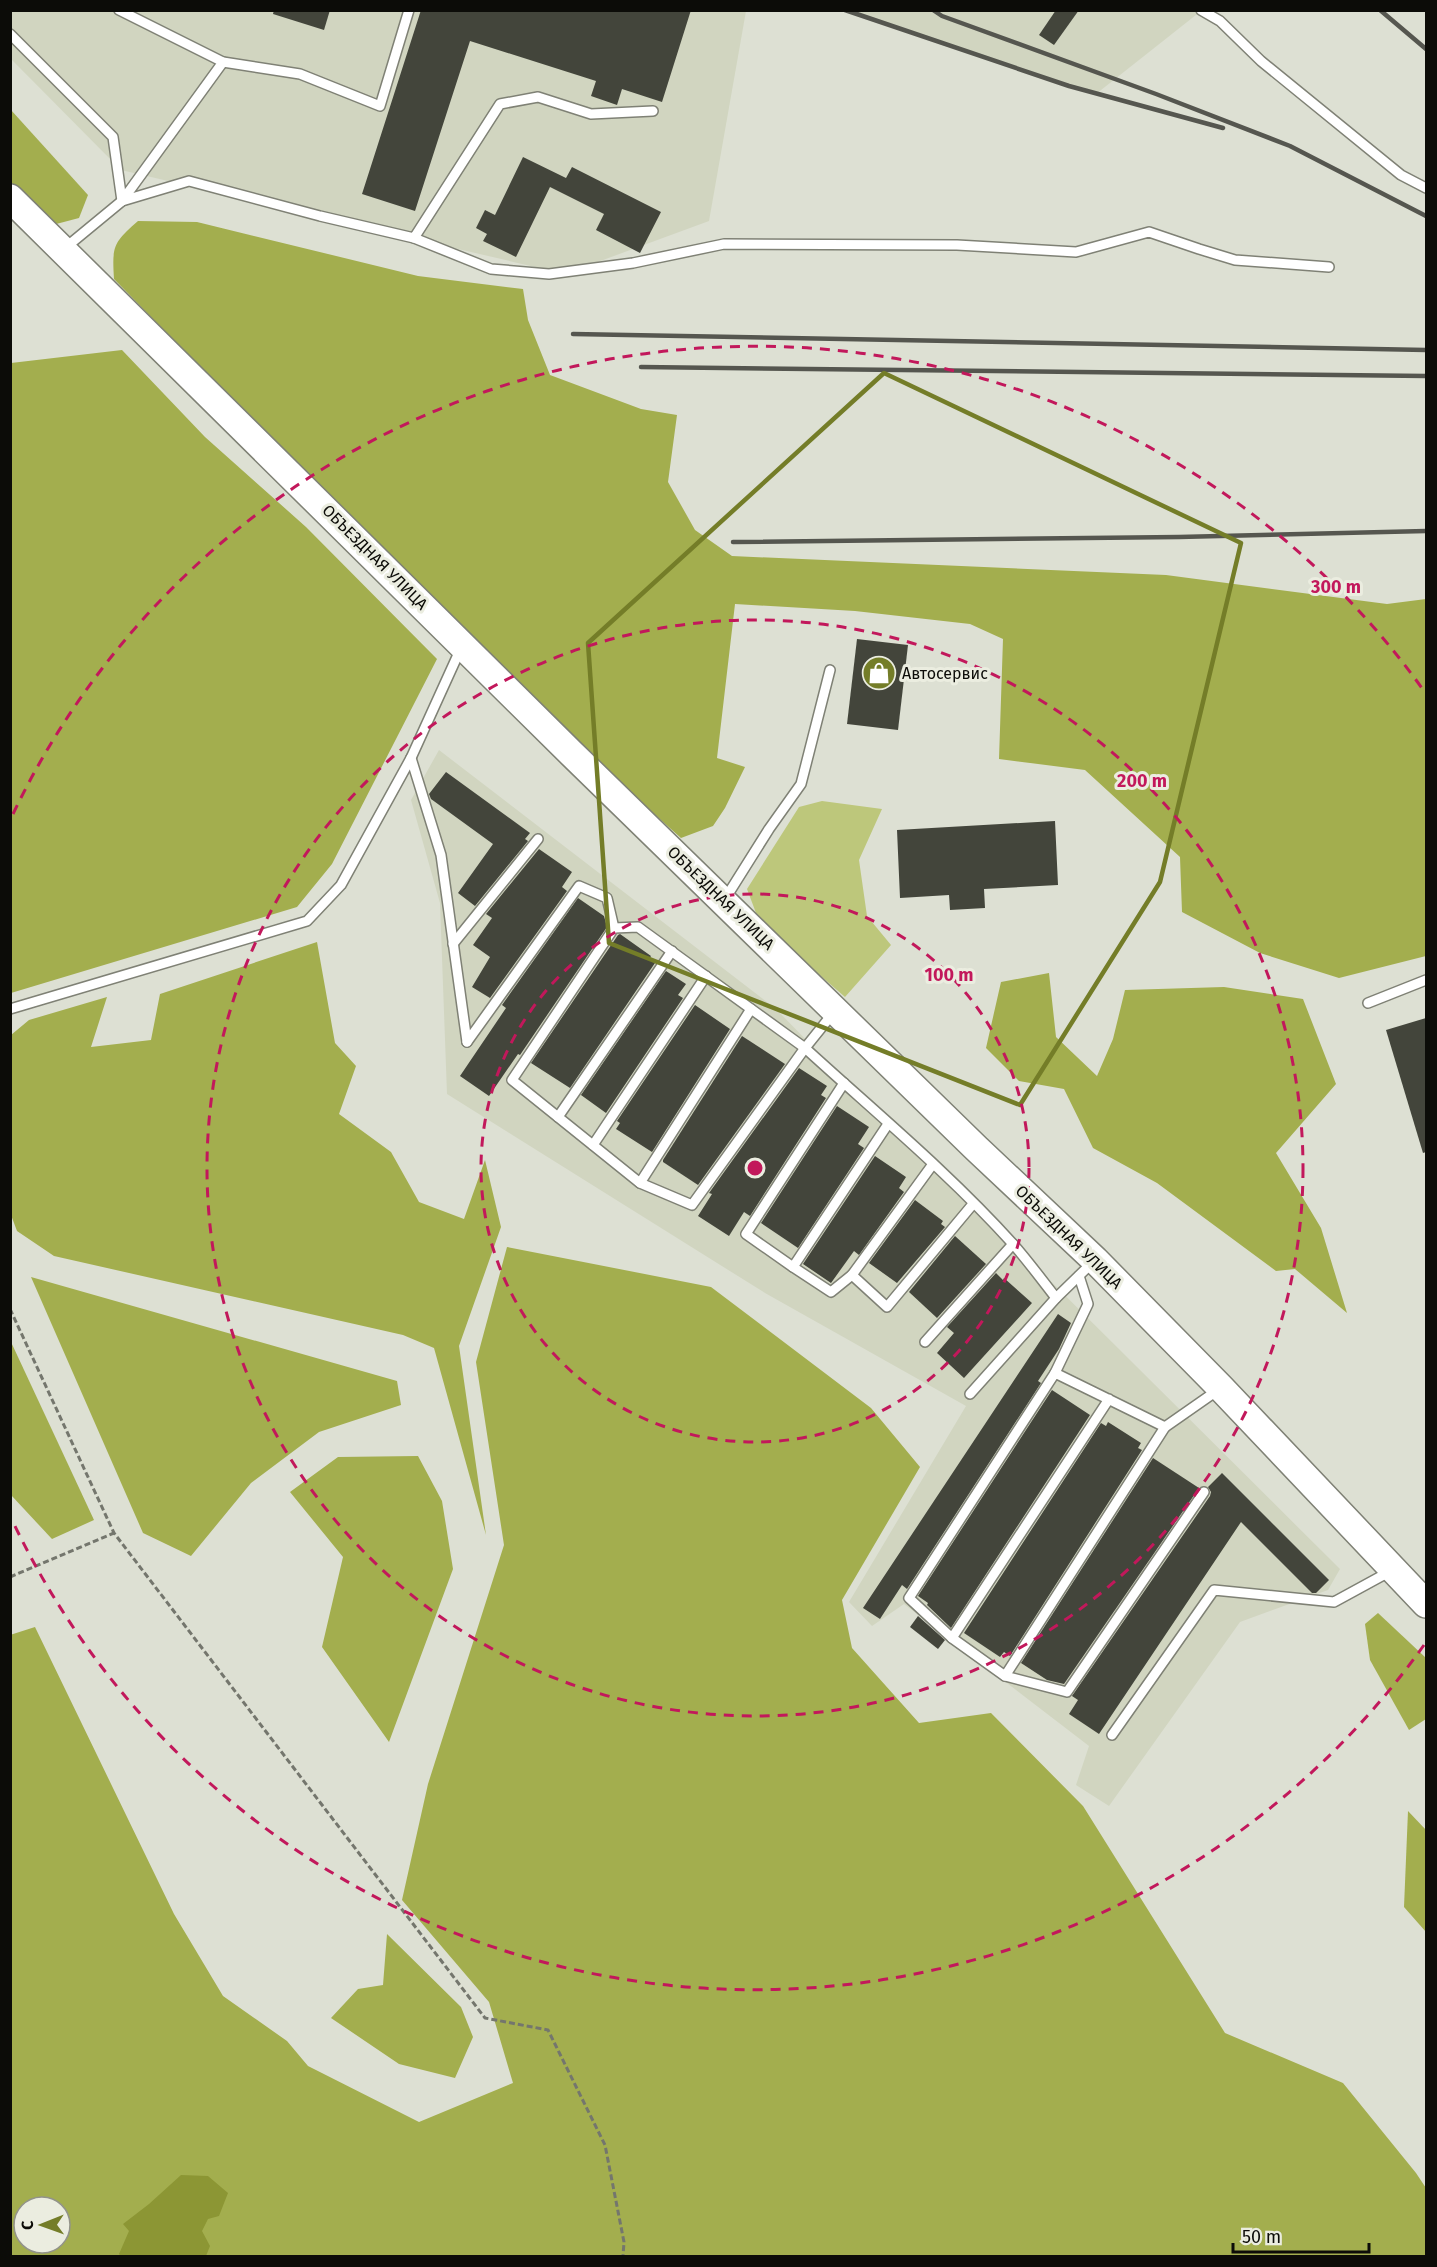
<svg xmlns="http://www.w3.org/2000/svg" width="1437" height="2267" font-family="'Fira Sans',sans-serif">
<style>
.built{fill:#d1d5c0}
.green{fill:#bdc77b}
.forest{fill:#a3ae4e;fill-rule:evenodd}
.water{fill:#8c9634}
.building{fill:#43453b}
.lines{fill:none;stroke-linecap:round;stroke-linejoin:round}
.service-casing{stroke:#7f8175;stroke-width:12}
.secondary-casing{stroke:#7f8175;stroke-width:30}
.path{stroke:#74766d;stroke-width:3;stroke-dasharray:6 3;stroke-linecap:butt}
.service{stroke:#fff;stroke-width:9}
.secondary{stroke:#fff;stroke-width:27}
.rail{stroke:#55564f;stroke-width:4.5}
.marked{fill:none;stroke:#747d28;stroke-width:4.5;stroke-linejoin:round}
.ring{fill:none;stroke:#c2185b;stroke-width:3;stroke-dasharray:10 8}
.labels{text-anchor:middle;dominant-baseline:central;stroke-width:6;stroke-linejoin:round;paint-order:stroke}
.street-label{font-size:16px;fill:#0c0c08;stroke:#ebede0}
.poi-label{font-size:16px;fill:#0c0c08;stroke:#ebede0;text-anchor:start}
.centre{fill:#c2185b;stroke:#ebede0;stroke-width:3}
.ring-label{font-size:18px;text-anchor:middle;font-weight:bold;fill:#c2185b;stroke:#ebede0;stroke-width:6;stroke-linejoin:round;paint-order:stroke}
</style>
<rect width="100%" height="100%" fill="#dde0d3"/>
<g class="built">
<path d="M10,11H746L709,221L565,274L121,170L11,59Z"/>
<path d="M842,11H1201L1096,94Z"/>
<path d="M439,750L776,1009L888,1124L933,1164L1340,1569L1328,1590L1240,1622L1109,1806L1076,1785L1089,1746L904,1604L872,1626L849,1602L966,1406L765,1293L447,1094L440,903L411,800Z"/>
</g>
<path class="green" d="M822,801L882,809L859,860L867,916L891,945L845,997L800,958L756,913L747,889L799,807Z"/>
<g class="forest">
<path d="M11,110L88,195L79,218L41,228L11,194Z"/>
<path d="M138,221L197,222L418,276L523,289L528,320L550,375L641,409L677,415L668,482L695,530L732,556L1166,575L1387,604L1426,599V956L1339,978L1260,953L1182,912L1180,857L1085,770L999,759L1003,639L970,624L855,611L735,604L717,758L745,767L725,808L713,826L681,838L568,737L235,403L114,279C112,246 113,243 138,221Z"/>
<path d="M122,350L205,437L306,527L437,659L332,864L297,907L11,993V363Z"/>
<path d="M317,942L335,1043L356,1066L339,1114L391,1152L419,1202L464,1219L485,1160L501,1227L459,1346L486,1535L434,1348L403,1335L54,1256L17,1231L11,1215V1035L29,1020L107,997L91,1047L151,1040L160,994Z"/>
<path d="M1049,973L1056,1037L1097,1076L1113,1039L1125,990L1224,987L1303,999L1336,1084L1276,1153L1321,1228L1347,1313L1295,1269L1276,1271L1157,1183L1093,1148L1064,1089L1019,1081L986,1048L1001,982Z"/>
<path d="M507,1247L711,1287L871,1408L920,1467L842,1600L852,1648L919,1723L991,1713L1083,1806L1225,2033L1343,2083L1416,2173L1426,2188V2256H11L10,1635L35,1627L174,1914L223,1996L287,2041L308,2066L419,2122L513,2083L489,2002L402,1900L428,1784L504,1545L476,1362ZM24,2207H60V2243H24Z"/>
<path d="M31,1277L397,1381L401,1405L319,1432L251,1483L191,1556L143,1533Z"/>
<path d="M11,1342L94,1520L52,1539L11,1495Z"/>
<path d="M418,1456L442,1501L453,1569L389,1742L322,1647L343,1557L290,1492L338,1457Z"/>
<path d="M1378,1613L1426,1658V1719L1409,1730L1370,1660L1365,1624Z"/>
<path d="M1408,1811L1426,1830V1932L1404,1907Z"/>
<path d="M387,1934L461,2007L473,2037L455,2078L399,2064L331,2018L358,1989L383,1985Z"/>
</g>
<path class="water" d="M181,2175L208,2176L228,2193L219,2216L208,2219L202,2231L210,2246L206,2256H121L119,2254L129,2231L123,2224L149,2204Z"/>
<g class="building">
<path d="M274,10H330L324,30L273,14Z"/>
<path d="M421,10H691L662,102L622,89L617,105L591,96L596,81L470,41L415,211L362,194Z"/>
<path d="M1056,10H1079L1054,45L1039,35Z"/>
<path d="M523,157L566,178L572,167L661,212L640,253L596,230L604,214L550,187L516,257L483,241L487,234L476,228L485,210L495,215Z"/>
<path d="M857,639L908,645L898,730L847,724Z"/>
<path d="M446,772L530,833L525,839L528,841L475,906L458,893L493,844L431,799L429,794Z"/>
<path d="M1055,821L1058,885L984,889L985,908L950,910L949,895L900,898L897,830Z"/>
<path d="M539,849L572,872L562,887L567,891L490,998L472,987L490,957L473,945L492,918L486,914Z"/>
<path d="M578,898L604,916L607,927L520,1055L518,1054L489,1096L460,1076L506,1008L502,1005Z"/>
<path d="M620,934L651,956L649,959L655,963L570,1088L531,1063L618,935Z"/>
<path d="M666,971L686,984L678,995L683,998L606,1113L581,1095Z"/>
<path d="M695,1005L730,1029L652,1152L616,1129L620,1123L617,1121Z"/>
<path d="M1426,1018V1152L1423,1153L1386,1030Z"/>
<path d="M742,1036L785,1064L698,1185L663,1162V1160Z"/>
<path d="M799,1068L827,1086L821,1095L826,1098L750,1216L744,1212L729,1236L698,1216L712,1194L709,1193Z"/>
<path d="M837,1106L869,1127L858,1144L864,1148L798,1248L761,1223Z"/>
<path d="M875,1156L906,1177L899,1188L904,1192L859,1255L854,1251L831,1283L803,1264Z"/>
<path d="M915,1200L943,1221L941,1224L945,1227L897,1283L869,1263Z"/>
<path d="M955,1236L986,1264L937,1318L909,1292Z"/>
<path d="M996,1273L1003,1280L1004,1278L1032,1303L964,1378L937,1353L954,1333L947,1327Z"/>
<path d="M1058,1314L1071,1323L1059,1349L1038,1381L1041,1383L907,1589L902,1585L880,1619L863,1608Z"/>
<path d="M1052,1390L1090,1415L951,1628L927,1605L928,1603L918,1596Z"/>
<path d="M1108,1422L1141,1443L1138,1448L1142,1450L1010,1656L1004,1652L1000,1657L964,1633L1101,1423L1106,1426Z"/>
<path d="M1153,1458L1199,1488L1064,1684L1047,1680L1021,1663Z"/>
<path d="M1222,1473L1329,1580L1316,1593H1312L1241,1522L1099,1734L1069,1714L1078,1700L1072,1696L1210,1496L1211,1492L1208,1487Z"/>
<path d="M918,1616L945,1640L938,1649L910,1627Z"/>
</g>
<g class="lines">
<g class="service-casing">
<g id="service">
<path d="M119,10L223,62L300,74L380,106L409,10"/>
<path d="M1201,10L1220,21L1261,61L1401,175L1426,188"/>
<path d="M10,34L113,137L122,201"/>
<path d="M122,201L223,62"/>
<path d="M414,238L491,269L549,274L633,263L724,244L957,245L1076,252L1149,232L1199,249L1235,260L1329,267"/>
<path d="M65,248L122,201L189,181L320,216L414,238L500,104L538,97L591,114L653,111"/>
<path d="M411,758L441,855L467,1042"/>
<path d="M725,899L769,829L801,784L830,670"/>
<path d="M453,944L538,839"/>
<path d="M1368,1003L1426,980"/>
<path d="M10,1009L307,921L341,885L411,758L461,648"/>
<path d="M751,1009L640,1183L692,1205L805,1048C875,1112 949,1173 1013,1244C1028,1261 1042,1280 1056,1298L1094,1261"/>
<path d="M467,1042L579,886L607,898L614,928"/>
<path d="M558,1117L672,951"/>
<path d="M593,1145L706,976"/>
<path d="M933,1164L852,1275L887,1307L973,1204"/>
<path d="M640,1183L512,1080L614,928L638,927L805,1048L834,1012"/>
<path d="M793,1267L746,1234L844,1083"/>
<path d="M852,1275L831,1292L793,1267L888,1124"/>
<path d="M925,1342L1013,1244"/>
<path d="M1055,1373L1088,1304L1079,1276"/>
<path d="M970,1394L1056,1298"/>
<path d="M1109,1399L952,1638L909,1598L1055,1373L1165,1427L1218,1390"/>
<path d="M952,1638L1005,1676L1165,1427"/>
<path d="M1005,1676L1067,1692L1204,1492"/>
<path d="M1112,1735L1214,1590L1334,1602L1389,1572"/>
</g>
</g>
<g class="secondary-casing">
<path id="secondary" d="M10,198L572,754L976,1148L1095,1260L1221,1388L1426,1604"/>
</g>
<g class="path">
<path d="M10,1309L114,1533L485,2018L548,2030L605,2145L624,2242L623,2256"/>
<path d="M10,1577L114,1533"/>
</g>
<use href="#service" class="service"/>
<use href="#secondary" class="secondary"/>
<g class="rail">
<path d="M845,10L1069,86L1223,128"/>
<path d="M933,10L942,16L1156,94L1290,146L1426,216"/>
<path d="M1380,10L1426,49"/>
<path d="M573,334L1426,350"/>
<path d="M641,367L1426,376"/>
<path d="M733,542L1179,537L1426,531"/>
</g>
</g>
<path class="marked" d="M884,373L1241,543L1160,882L1020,1105L609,943L588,643Z"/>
<g class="ring">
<circle cx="755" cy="1168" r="274"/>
<circle cx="755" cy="1168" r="548"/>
<path d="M1424 1645A822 822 0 0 1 13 1522M13 814A822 822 0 0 1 1424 691"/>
</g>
<defs>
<g id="shop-disc" transform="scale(1.725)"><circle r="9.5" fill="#747d28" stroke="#ebede0"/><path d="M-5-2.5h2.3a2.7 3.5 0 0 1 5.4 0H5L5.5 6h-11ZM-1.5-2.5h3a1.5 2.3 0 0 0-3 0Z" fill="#fff"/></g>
</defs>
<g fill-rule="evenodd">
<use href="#shop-disc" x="879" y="673"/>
</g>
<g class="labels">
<g class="street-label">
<text transform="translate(375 557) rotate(45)">ОБЪЕЗДНАЯ УЛИЦА</text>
<text transform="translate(721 898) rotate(44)">ОБЪЕЗДНАЯ УЛИЦА</text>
<text transform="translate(1069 1237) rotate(44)">ОБЪЕЗДНАЯ УЛИЦА</text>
</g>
<g class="poi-label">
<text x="902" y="673">Автосервис</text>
</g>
</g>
<circle cx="755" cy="1168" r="9" class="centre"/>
<g class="ring-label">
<text x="1336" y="593">300 m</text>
<text x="1142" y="787">200 m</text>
<text x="949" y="981">100 m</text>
</g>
<rect width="1437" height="2267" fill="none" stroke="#0c0c08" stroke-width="24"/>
<g transform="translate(42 2225) rotate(269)"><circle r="28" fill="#ebede0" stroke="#92938a" stroke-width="1.5"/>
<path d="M0-4.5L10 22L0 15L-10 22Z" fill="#747d28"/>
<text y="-9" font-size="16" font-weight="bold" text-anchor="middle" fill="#0c0c08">С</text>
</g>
<path d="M1233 2243v9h136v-9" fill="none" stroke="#0c0c08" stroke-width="3"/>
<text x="1242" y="2243" font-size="18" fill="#0c0c08" stroke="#ebede0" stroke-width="4.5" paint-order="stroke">50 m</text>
</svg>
